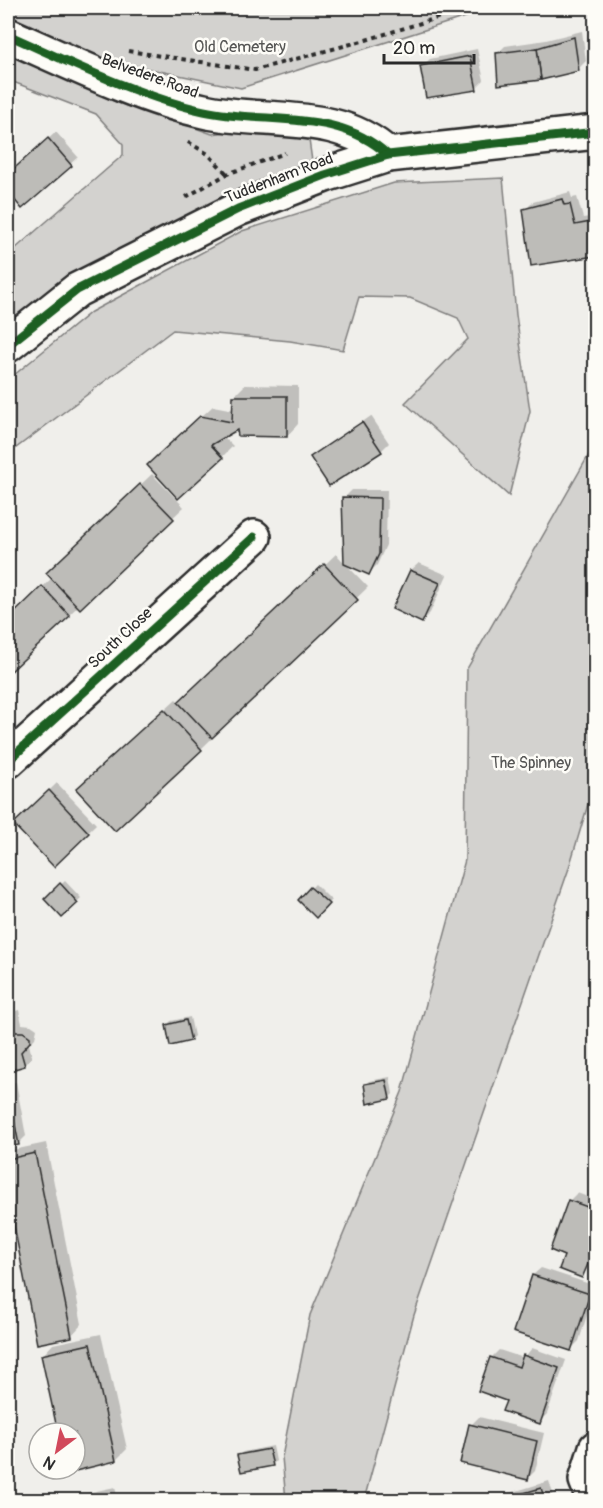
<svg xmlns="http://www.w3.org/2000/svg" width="603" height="1508" font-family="Pangolin,sans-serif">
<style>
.green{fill:#d3d2cf;stroke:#7f7e7d;stroke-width:1.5}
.shadow{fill:#0003}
.building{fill:#bdbcb8;stroke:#2b2b2b;stroke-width:1.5}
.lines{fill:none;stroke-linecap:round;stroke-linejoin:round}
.minor-casing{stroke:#2b2b2b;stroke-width:38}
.path{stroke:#2b2b2b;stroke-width:4;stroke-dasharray:4.5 4.5;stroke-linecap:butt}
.minor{stroke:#fdfcf7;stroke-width:33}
.cycleway-casing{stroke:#fdfcf7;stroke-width:13}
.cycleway{stroke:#1b5e20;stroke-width:9}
.labels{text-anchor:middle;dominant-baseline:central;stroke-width:5;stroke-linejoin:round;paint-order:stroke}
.park-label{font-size:16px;fill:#555554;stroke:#fdfcf7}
.street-label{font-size:16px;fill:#2b2b2b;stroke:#fdfcf7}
</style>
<rect width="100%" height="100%" fill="#f0efeb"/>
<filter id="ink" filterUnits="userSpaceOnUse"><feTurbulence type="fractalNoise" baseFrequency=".0167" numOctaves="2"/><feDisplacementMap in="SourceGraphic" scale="12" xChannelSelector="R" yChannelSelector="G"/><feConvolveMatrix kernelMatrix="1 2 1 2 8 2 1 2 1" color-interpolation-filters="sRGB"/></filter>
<g filter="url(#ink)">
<g class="green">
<path d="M8,8H494L241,88L102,59L8,21Z"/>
<path d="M8,45L165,117L212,134L250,129L308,133L312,161L8,343V255L123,155V144L96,114L8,80Z"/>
<path d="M503,178L516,315L530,411L509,496L405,403L468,339L458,318L410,298L359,297L343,350L290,341L173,330L8,454V380L91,312L242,231L394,183Z"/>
<path d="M595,444V781L568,871L414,1315L364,1500H286L282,1457L310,1315L402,1092L465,860L467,669Z"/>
</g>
<g class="shadow">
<path d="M582,31L586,61L578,69L497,54L505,46L546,40Z"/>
<path d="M477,49L484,80L476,88L422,66L430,59Z"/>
<path d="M56,132L78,157L22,207L8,190V175Z"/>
<path d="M570,192L572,198L577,197L583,218L596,216L594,255L525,210L533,202Z"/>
<path d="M245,385L298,386V424L287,436L239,427L223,436L233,446L222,457L160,454L213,406L234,410V396Z"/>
<path d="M371,416L389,443L381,451L312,457Z"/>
<path d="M152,474L184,507L8,672V620L52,578L59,562Z"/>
<path d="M352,490H387L386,545L377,565L369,573L344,498Z"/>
<path d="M336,554L368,587L201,749L89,778L176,699L180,703Z"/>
<path d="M419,563L447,575L430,613L422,621L394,609L411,570Z"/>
<path d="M57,783L96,824L54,865L15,824Z"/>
<path d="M65,881L81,898L62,916L46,899Z"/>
<path d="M315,884L331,900L316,916L300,900Z"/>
<path d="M8,964L14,986L8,993Z"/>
<path d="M19,1010L22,1024L31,1025L37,1029L35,1038L29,1044L32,1057L24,1065L8,1069V1013Z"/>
<path d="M190,1017L194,1036L190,1040L167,1025L171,1021Z"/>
<path d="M390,1077L393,1094L389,1098L365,1085L369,1081Z"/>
<path d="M16,1082L26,1136L18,1144L8,1146V1083Z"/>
<path d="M46,1143L82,1324L71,1336L39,1342L8,1187V1156L13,1150Z"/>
<path d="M577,1193L596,1200V1266L591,1264L582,1276L566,1255L569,1201Z"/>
<path d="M541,1268L596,1286L579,1341L571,1349L533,1275Z"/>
<path d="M101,1334L127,1449L116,1460L68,1471V1469H75V1433H60L42,1356L53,1344Z"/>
<path d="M532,1348L566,1360L547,1414L539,1422L508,1400L491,1358L499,1350L524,1358Z"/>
<path d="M479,1417L544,1433L535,1471L527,1479L471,1425Z"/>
<path d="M273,1446L276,1461L272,1465L239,1455L243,1452Z"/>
<path d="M549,1481L555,1500H494L497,1497Z"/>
<path d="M115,1487L118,1500H66L69,1497Z"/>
</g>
<g class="building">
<path d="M574,37L579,71L541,80L537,48Z"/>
<path d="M537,48L541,80L498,85L496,53Z"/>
<path d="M470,56L477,90L426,98L420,66Z"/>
<path d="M48,138L72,166L22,209L8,192V174Z"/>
<path d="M562,199L564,205L570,204L575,225L591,222L595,256L531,266L523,209Z"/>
<path d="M233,396H287V437L238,436L237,430L211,445L223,458L178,499L147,465L200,416L232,422Z"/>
<path d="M362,422L382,452L329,486L310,457Z"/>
<path d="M140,484L174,519L80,609L46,573Z"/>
<path d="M342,497L380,498L379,554L369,575L344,564Z"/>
<path d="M324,564L358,600L212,738L178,702Z"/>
<path d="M410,570L440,583L422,623L392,609Z"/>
<path d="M42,586L70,616L8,674V619Z"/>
<path d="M164,709L202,750L115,831L76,789Z"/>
<path d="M49,790L89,833L54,867L13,824Z"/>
<path d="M60,883L78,903L62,918L44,899Z"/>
<path d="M310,887L329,904L316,918L298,900Z"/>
<path d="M11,1017L15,1032H23L30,1037V1042L21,1052L25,1066L8,1071V1018Z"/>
<path d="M186,1020L191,1041L170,1046L166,1025Z"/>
<path d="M386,1080L390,1099L367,1104L364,1084Z"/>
<path d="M8,1089L19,1145L8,1147Z"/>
<path d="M35,1153L72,1337L37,1344L8,1195V1159Z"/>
<path d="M568,1200L596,1210V1267L588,1264L582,1278L559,1269L564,1256L550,1250Z"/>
<path d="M532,1275L590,1294L571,1351L513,1332Z"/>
<path d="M90,1344L116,1461L67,1473L66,1469H75V1433H58L41,1355Z"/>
<path d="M523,1355L559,1368L540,1424L502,1411L506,1401L478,1391L490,1357L519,1367Z"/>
<path d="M469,1424L537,1441L528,1480L460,1463Z"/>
<path d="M269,1449L273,1466L241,1472L237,1455Z"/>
<path d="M541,1488L545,1500H500Z"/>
<path d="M108,1494L109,1500H77Z"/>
</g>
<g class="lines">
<g class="minor-casing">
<g id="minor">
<path d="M8,35C67,61 142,98 204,111C267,125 337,108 388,155"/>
<path d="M8,345L77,290L238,209L325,175L388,155L596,132"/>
<path d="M8,761L254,537"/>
<path d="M594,1500L586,1480L596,1448"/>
</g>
</g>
<g class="path">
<path d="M128,51L255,70L366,40L469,8"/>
<path d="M188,142L208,154L227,174"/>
<path d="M186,197L227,174L285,153"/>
</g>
<use href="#minor" class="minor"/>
<g class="cycleway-casing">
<g id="cycleway">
<path d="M8,35C67,61 142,98 204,111C267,125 337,108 388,155"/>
<path d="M8,345L77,290L238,209L325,175L388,155L596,132"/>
<path d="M8,761L254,537"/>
</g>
</g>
<use href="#cycleway" class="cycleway"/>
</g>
</g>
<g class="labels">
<g class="park-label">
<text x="240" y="47">Old Cemetery</text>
<text x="531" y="763">The Spinney</text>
</g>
<g class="street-label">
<text transform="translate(150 76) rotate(20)">Belvedere Road</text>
<text transform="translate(279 178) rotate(-21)">Tuddenham Road</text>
<text transform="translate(120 638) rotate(-43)">South Close</text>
</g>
</g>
<rect width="603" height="1508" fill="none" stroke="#fdfcf7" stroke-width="30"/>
<rect x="15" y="15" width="573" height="1478" fill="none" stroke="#2b2b2b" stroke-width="2" filter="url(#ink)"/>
<g transform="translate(57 1451) rotate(212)"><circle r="28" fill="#fdfcf7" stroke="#a9a8a5" stroke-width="1.5"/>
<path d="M0-4.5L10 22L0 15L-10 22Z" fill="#d1495b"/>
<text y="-9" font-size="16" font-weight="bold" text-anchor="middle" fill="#2b2b2b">N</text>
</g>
<path d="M384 54v9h90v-9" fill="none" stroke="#2b2b2b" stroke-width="3"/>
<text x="393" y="54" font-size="18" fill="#2b2b2b" stroke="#fdfcf7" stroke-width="4.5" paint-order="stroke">20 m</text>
</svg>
